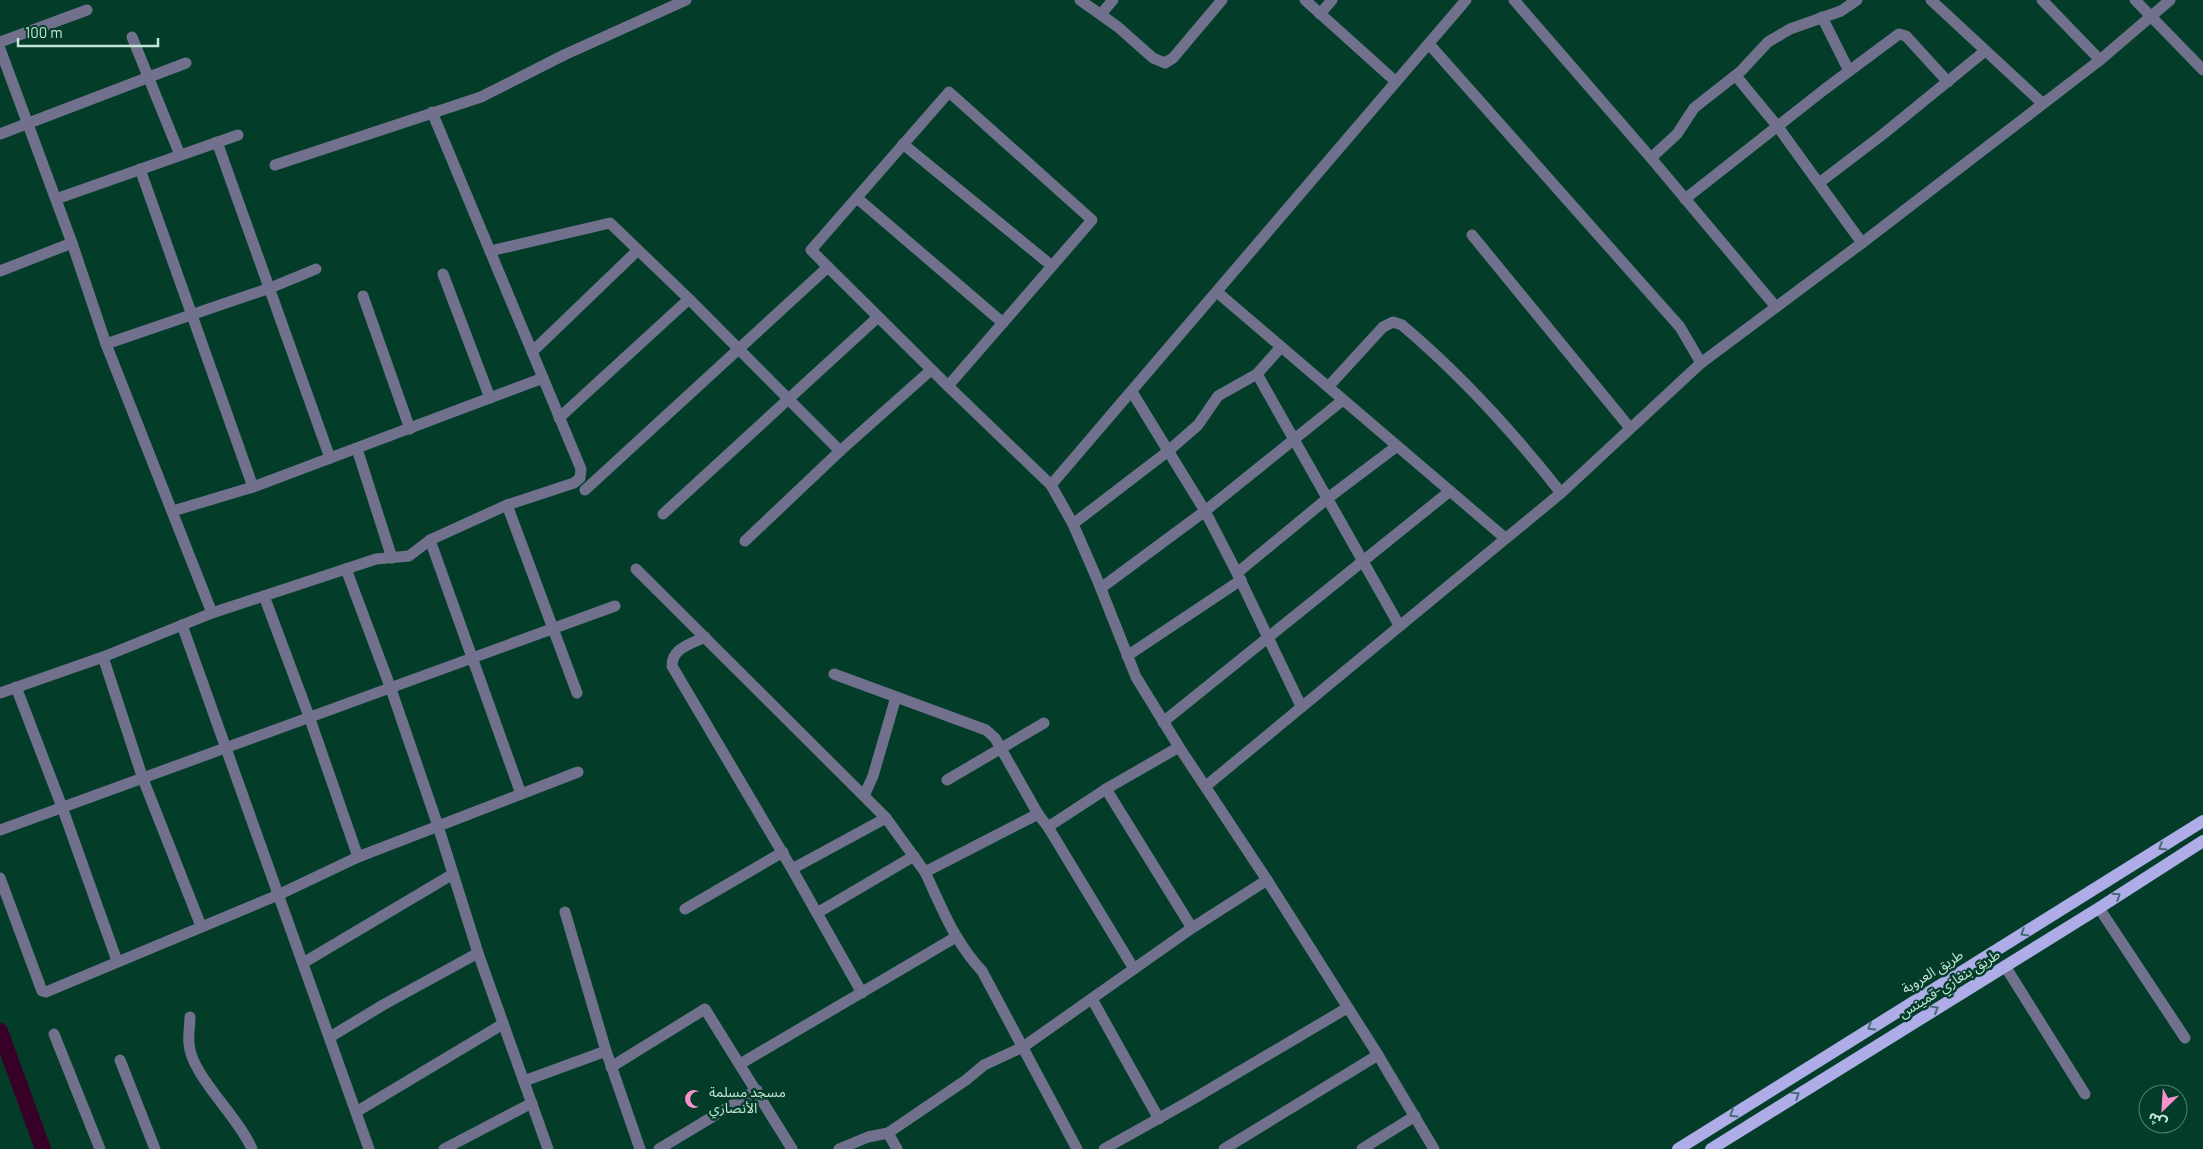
<svg xmlns="http://www.w3.org/2000/svg" width="2203" height="1149" font-family="Barlow,'Noto Sans Arabic',sans-serif">
<style>
.lines{fill:none;stroke-linecap:round;stroke-linejoin:round}
.river{stroke:#370026;stroke-width:16}
.minor{stroke:#71718d;stroke-width:11}
.major{stroke:#aeade7;stroke-width:12}
.oneway{stroke:#476a76}
.labels{text-anchor:middle;dominant-baseline:central;stroke-width:5;stroke-linejoin:round;paint-order:stroke}
.street-label{font-size:14px;fill:#c4e5d5;stroke:#033d2a}
.poi-label{font-size:14px;fill:#c4e5d5;stroke:#033d2a;text-anchor:start}
</style>
<rect width="100%" height="100%" fill="#033d2a"/>
<g class="lines">
<path class="river" d="M0,1031L43,1149"/>
<g class="minor">
<path d="M1080,0L1118,27L1153,58L1165,63L1173,58L1222,0"/>
<path d="M1305,0L1395,81"/>
<path d="M1514,0L1651,158L1776,307"/>
<path d="M1931,0L2042,103"/>
<path d="M2042,0L2100,60"/>
<path d="M2135,0L2203,70"/>
<path d="M1101,14L1113,0"/>
<path d="M1320,14L1332,0"/>
<path d="M1822,17L1849,71"/>
<path d="M132,37L180,155"/>
<path d="M0,42L87,10"/>
<path d="M1429,44L1680,327L1701,363"/>
<path d="M0,49L72,243L106,344L212,613"/>
<path d="M1736,76L1778,127L1862,243"/>
<path d="M0,134L186,63"/>
<path d="M217,142L330,458"/>
<path d="M903,144L1052,266"/>
<path d="M1651,158L1677,134L1694,108L1741,71L1768,42L1790,29L1841,11L1857,0"/>
<path d="M275,165L481,97L564,55L686,0"/>
<path d="M140,169L253,487"/>
<path d="M1819,183L1882,135L1985,51"/>
<path d="M857,198L1003,323"/>
<path d="M56,199L238,135"/>
<path d="M1685,199L1825,89L1899,34L1906,36L1948,82"/>
<path d="M1472,235L1630,428"/>
<path d="M490,251L610,223L689,299L840,451"/>
<path d="M828,267L948,386"/>
<path d="M0,271L72,243"/>
<path d="M443,274L490,398"/>
<path d="M1217,292L1505,538"/>
<path d="M363,296L410,429"/>
<path d="M106,344L270,288L316,269"/>
<path d="M532,352L638,250"/>
<path d="M1257,374L1399,625"/>
<path d="M1328,387L1383,327L1393,322L1402,325C1461,375 1514,433 1561,493"/>
<path d="M1132,392L1205,511L1237,573L1301,706"/>
<path d="M559,418L689,299"/>
<path d="M357,449L392,558"/>
<path d="M585,490L828,267L811,250L949,92L1092,220L948,386L1051,485"/>
<path d="M507,505L577,693"/>
<path d="M173,511L253,487L543,378"/>
<path d="M663,514L878,317"/>
<path d="M1073,524L1167,452L1198,425L1218,396L1257,374L1281,347"/>
<path d="M430,540L521,794"/>
<path d="M745,541L840,451L931,370"/>
<path d="M346,569L391,689L438,826L478,953L548,1149"/>
<path d="M636,569L886,818L925,872L1038,814L1048,827L1134,969"/>
<path d="M1237,573L1328,498L1397,446"/>
<path d="M1101,588L1205,511L1343,400"/>
<path d="M264,596L310,719L358,857"/>
<path d="M182,625L369,1149"/>
<path d="M705,637C691,644 672,648 672,666L792,869"/>
<path d="M1127,656L1241,580"/>
<path d="M103,657L143,779L201,926"/>
<path d="M834,674L986,730L995,738L1038,814"/>
<path d="M16,687L62,807L117,961"/>
<path d="M0,693L103,657L212,613L376,559L409,556L430,540L507,505L574,483L580,478L581,469L432,112"/>
<path d="M1163,722L1450,491"/>
<path d="M947,780L1044,723"/>
<path d="M1206,786L1561,493L1701,363L1862,243L2100,60L2170,0"/>
<path d="M1106,789L1192,928"/>
<path d="M864,796L873,776L896,697"/>
<path d="M1048,827L1106,789L1179,747"/>
<path d="M0,830L615,606"/>
<path d="M925,872C942,908 954,941 982,971L1077,1149"/>
<path d="M0,878L42,991L46,992L278,895L358,857L578,772"/>
<path d="M2099,908L2185,1038"/>
<path d="M685,909L783,852"/>
<path d="M565,912L606,1051L640,1149"/>
<path d="M817,913L914,856"/>
<path d="M303,963L453,874"/>
<path d="M2005,966L2085,1094"/>
<path d="M862,993L792,869L886,818"/>
<path d="M1092,999L1159,1119"/>
<path d="M190,1017C190,1026 188,1035 189,1044C191,1075 238,1116 252,1149"/>
<path d="M54,1034L100,1149"/>
<path d="M330,1037L383,1005L478,953"/>
<path d="M120,1060L155,1149"/>
<path d="M740,1064L956,937"/>
<path d="M611,1067L705,1009L792,1149"/>
<path d="M524,1081L606,1051"/>
<path d="M356,1112L503,1024"/>
<path d="M888,1133L897,1149"/>
<path d="M444,1149L532,1103"/>
<path d="M659,1149L757,1090"/>
<path d="M839,1149L868,1137L888,1133L966,1080L984,1065L1023,1047L1192,928L1267,880"/>
<path d="M1104,1149L1188,1102L1347,1008"/>
<path d="M1224,1149L1378,1055"/>
<path d="M1362,1149L1415,1116"/>
<path d="M1434,1149L1378,1055L1267,880L1179,747L1136,677L1097,579L1073,524L1051,485L1466,0"/>
</g>
<g class="major">
<path d="M1678,1149L2203,821"/>
<path d="M1711,1149L2099,908L2203,841"/>
</g>
</g>
<defs><path id="oneway-chevron" d="M-2-3.5L2.5 0L-2 3.5" fill="none" stroke-width="1.6" stroke-linecap="round" stroke-linejoin="round" transform="scale(1.25)"/></defs>
<g class="oneway">
<use href="#oneway-chevron" transform="translate(2162 847) rotate(148)"/>
<use href="#oneway-chevron" transform="translate(2117 896) rotate(-33)"/>
<use href="#oneway-chevron" transform="translate(2024 933) rotate(149)"/>
<use href="#oneway-chevron" transform="translate(1935 1009) rotate(-31)"/>
<use href="#oneway-chevron" transform="translate(1871 1027) rotate(148)"/>
<use href="#oneway-chevron" transform="translate(1796 1095) rotate(-33)"/>
<use href="#oneway-chevron" transform="translate(1733 1114) rotate(148)"/>
</g>
<defs>
<g id="mosque-bare" transform="scale(1.5)"><path d="M3.5-4.9A6 6 0 1 0 3.5 4.9A5 5 0 1 1 3.5-4.9Z" fill="#f890cc" stroke="#033d2a" stroke-width="2.5" paint-order="stroke"/></g>
</defs>
<g fill-rule="evenodd">
<use href="#mosque-bare" x="694" y="1099"/>
</g>
<g class="labels">
<g class="street-label">
<text transform="translate(1932 971) rotate(-32)">طريق العروبة</text>
<text transform="translate(1949 983) rotate(-32)">طريق بنغازي-قمينس</text>
</g>
<g class="poi-label">
<text x="709" y="1091">مسجد مسلمة<tspan x="709" dy="16">الأنصاري</tspan></text>
</g>
</g>
<g transform="translate(2163 1109) rotate(205)"><circle r="24" fill="#033d2a" stroke="#50806e"/>
<path d="M0-4L9 19L0 12L-9 19Z" fill="#f890cc"/>
<text y="-8" font-size="14" font-weight="bold" text-anchor="middle" fill="#c4e5d5">ش</text>
</g>
<path d="M18 38v8h140v-8" fill="none" stroke="#c4e5d5" stroke-width="2.5"/>
<text x="25" y="38" font-size="15" fill="#c4e5d5" stroke="#033d2a" stroke-width="4" paint-order="stroke">100 m</text>
</svg>
